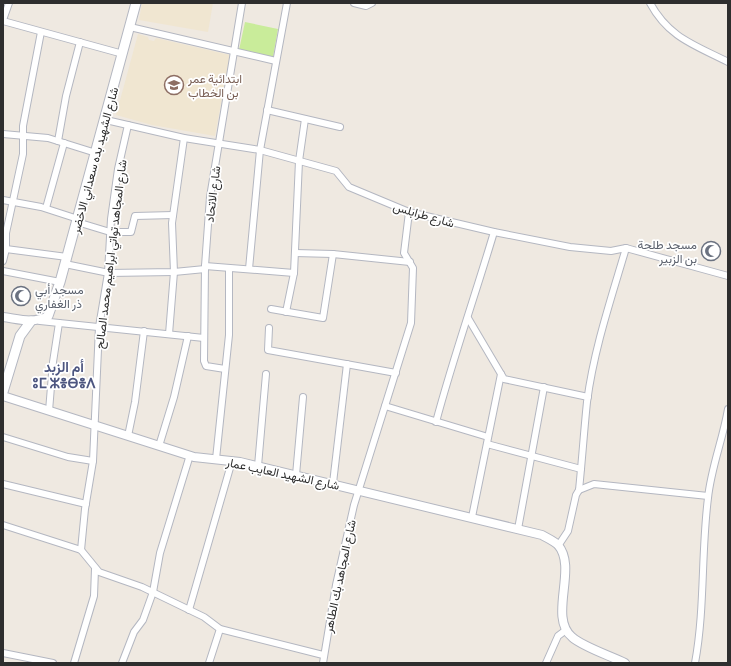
<svg xmlns="http://www.w3.org/2000/svg" width="731" height="666" font-family="Commissioner,Vazirmatn,'Noto Sans Tifinagh',sans-serif">
<style>
.education{fill:#f0e6d1}
.pitch{fill:#c9ec9a}
.lines{fill:none;stroke-linecap:round;stroke-linejoin:round}
.minor-casing{stroke:#b4b7c1;stroke-width:8}
.tertiary-casing{stroke:#b4b7c1;stroke-width:10}
.secondary-casing{stroke:#b4b7c1;stroke-width:11}
.minor{stroke:#fff;stroke-width:6}
.tertiary{stroke:#fff;stroke-width:8}
.secondary{stroke:#fff;stroke-width:9}
.labels{text-anchor:middle;dominant-baseline:central;stroke-width:3.5;stroke-linejoin:round;paint-order:stroke}
.education-label{font-size:12px;fill:#785e54;stroke:#fff;text-anchor:start}
.street-label{font-size:12px;fill:#2e2e2e;stroke:#fff}
.worship-label{font-size:12px;fill:#5b616d;stroke:#fff;text-anchor:end}
.quarter-label{font-size:14px;font-weight:bold;fill:#4d5680;stroke:#fff}
</style>
<rect width="100%" height="100%" fill="#efe9e1"/>
<g class="education">
<path d="M142,3H213L208,32L139,20Z"/>
<path d="M138,34L148,37L149,40L154,41L156,38L230,55L215,136L152,125L116,115Z"/>
</g>
<path class="pitch" d="M245,22L278,29L273,57L239,50Z"/>
<g class="lines">
<g class="minor-casing">
<g id="minor">
<path d="M354,3L366,6L372,3"/>
<path d="M650,3C669,38 695,45 728,62"/>
<path d="M3,20L9,3"/>
<path d="M3,21L123,54"/>
<path d="M130,27L276,61"/>
<path d="M267,110L340,127"/>
<path d="M106,120L184,138L260,150L336,171L349,187L409,212L494,232L570,247L611,251L626,248L728,276"/>
<path d="M3,134L48,138L96,153"/>
<path d="M58,141L66,96L80,42"/>
<path d="M3,200L41,207L78,219"/>
<path d="M46,208L64,143"/>
<path d="M77,222L110,232H131L135,216L173,215"/>
<path d="M6,249L67,257"/>
<path d="M295,253L333,254L410,262"/>
<path d="M3,261L6,249V233L23,154V126L41,32"/>
<path d="M65,264L109,273L174,272L205,269"/>
<path d="M205,266L294,273"/>
<path d="M249,269L260,150L287,3"/>
<path d="M3,271L60,282"/>
<path d="M271,309L323,318L333,254"/>
<path d="M286,312L294,273L299,161L305,119"/>
<path d="M468,318L504,379L588,397"/>
<path d="M40,321L204,338"/>
<path d="M269,328L268,350L396,373"/>
<path d="M169,334L174,272L172,223L184,138"/>
<path d="M225,369L206,366L204,361L205,266L210,197L242,3"/>
<path d="M385,406L488,437"/>
<path d="M49,411L53,362L59,323"/>
<path d="M436,422C453,358 475,296 494,232"/>
<path d="M128,436L135,402L144,331"/>
<path d="M3,437L68,457L93,461"/>
<path d="M487,444L581,469"/>
<path d="M159,446L174,397L188,336"/>
<path d="M216,459L229,335V268"/>
<path d="M258,466L266,374"/>
<path d="M296,475L303,397"/>
<path d="M333,483L347,364"/>
<path d="M3,484L86,504"/>
<path d="M579,490C582,461 584,431 587,402C594,349 611,299 626,248"/>
<path d="M472,517L501,374"/>
<path d="M3,525L81,550L99,572L142,587L204,617L220,629L323,655"/>
<path d="M518,529L544,387"/>
<path d="M558,546L568,531L576,495L579,490L594,484L708,496"/>
<path d="M81,550L85,509L93,461L99,327L108,273L111,219L118,169L128,125"/>
<path d="M189,610L232,461"/>
<path d="M3,653L53,663"/>
<path d="M74,663L94,596L95,569"/>
<path d="M122,663L134,632L143,620L153,592L160,553L190,455"/>
<path d="M209,663L220,629"/>
<path d="M323,663L336,585L354,505L411,323L413,268L404,253L409,212"/>
<path d="M546,663L558,636L566,630"/>
<path d="M695,663C705,609 701,553 708,498C711,468 723,439 728,409"/>
</g>
</g>
<g class="tertiary-casing">
<g id="tertiary">
<path d="M3,317C19,319 33,324 48,316"/>
<path d="M3,396L194,457L240,462L542,535C547,538 554,541 558,545C578,568 548,617 572,637C583,647 611,656 625,663"/>
</g>
</g>
<g class="secondary-casing">
<g id="secondary">
<path d="M48,316L60,282L136,3"/>
<path d="M3,392L20,336L31,321"/>
</g>
</g>
<use href="#minor" class="minor"/>
<use href="#tertiary" class="tertiary"/>
<use href="#secondary" class="secondary"/>
</g>
<defs>
<g id="school-ring" transform="scale(1)"><circle r="9.5" fill="#fff" stroke="#8d6e63" stroke-width="1.5"/><path d="M0-5L7-2L0 1L-7-2ZM-4 1L0 2.5L4 1V4Q0 6-4 4Z" fill="#8d6e63"/></g>
<g id="mosque-ring" transform="scale(1)"><circle r="9.5" fill="#fff" stroke="#6b7280" stroke-width="1.5"/><path d="M3.5-4.9A6 6 0 1 0 3.5 4.9A5 5 0 1 1 3.5-4.9Z" fill="#6b7280"/></g>
</defs>
<g fill-rule="evenodd">
<use href="#school-ring" x="174" y="85"/>
<use href="#mosque-ring" x="711" y="251"/>
<use href="#mosque-ring" x="21" y="296"/>
</g>
<g class="labels">
<g class="education-label">
<text x="188" y="78">ابتدائية عمر<tspan x="188" dy="14">بن الخطاب</tspan></text>
</g>
<g class="street-label">
<text transform="translate(94 160) rotate(-75)">شارع الشهيد بده سعداني الاخضر</text>
<text transform="translate(212 194) rotate(-83)">شارع الاتحاد</text>
<text transform="translate(424 214) rotate(16)">شارع طرابلس</text>
<text transform="translate(110 254) rotate(-83)">شارع المجاهد تواتي ابراهيم محمد الصالح</text>
<text transform="translate(283 473) rotate(12)">شارع الشهيد العايب عمار</text>
<text transform="translate(339 576) rotate(-78)">شارع المجاهد بك الطاهر</text>
</g>
<g class="worship-label">
<text x="697" y="244">مسجد طلحة<tspan x="697" dy="14">بن الزبير</tspan></text>
<text x="35" y="289" text-anchor="start">مسجد أبي<tspan x="35" dy="14">ذر الغفاري</tspan></text>
</g>
<g class="quarter-label">
<text x="64" y="366">أم الزبد<tspan x="64" dy="16">ⵓⵎ ⵣⴻⴱⴻⴷ</tspan></text>
</g>
</g>
<rect width="731" height="666" fill="none" stroke="#2e2e2e" stroke-width="8"/>
</svg>
